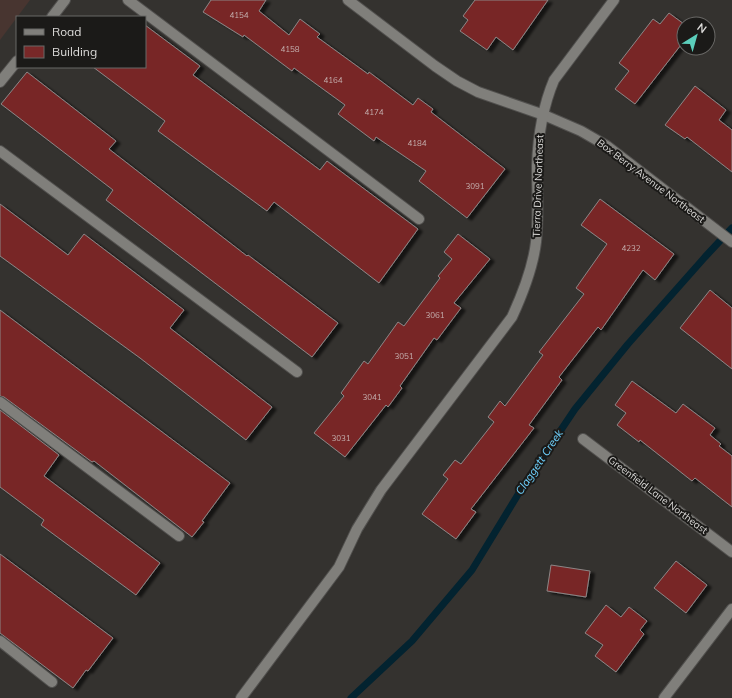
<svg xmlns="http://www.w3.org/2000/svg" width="732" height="698" font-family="Mulish,sans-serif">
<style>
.commercial{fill:#483530}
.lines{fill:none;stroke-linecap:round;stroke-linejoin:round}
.stream{stroke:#032330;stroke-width:7}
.building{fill:#782828;stroke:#8c8686;filter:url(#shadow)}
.lane-casing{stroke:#51504e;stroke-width:12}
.street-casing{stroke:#51504e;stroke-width:12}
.secondary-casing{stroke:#51504e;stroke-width:12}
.lane{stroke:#807f7b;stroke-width:10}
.street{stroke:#807f7b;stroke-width:10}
.secondary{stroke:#807f7b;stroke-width:10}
.labels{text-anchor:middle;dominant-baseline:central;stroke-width:4;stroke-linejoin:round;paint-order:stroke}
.number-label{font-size:8px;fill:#c4afae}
.street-label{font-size:10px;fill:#dddcda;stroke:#1b1a18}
.water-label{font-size:11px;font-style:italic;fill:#6ed2ff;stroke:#1b1a18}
</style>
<defs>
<filter id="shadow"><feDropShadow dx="4.5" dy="2.5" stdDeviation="1" flood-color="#0009"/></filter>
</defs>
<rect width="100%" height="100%" fill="#34322f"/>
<path class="commercial" d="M0,0H30L0,40Z"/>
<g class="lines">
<path class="stream" d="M351,698L412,641L472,570L522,488L575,409L628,344L705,257L732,228"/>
</g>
<g class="building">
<path d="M211,0H266L259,11L289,35L300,19L320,34L317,37L368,74L369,72L413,105L418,98L433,109L431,112L505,169L467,218L419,181L426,171L376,137L374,141L338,114L345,105L294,68L292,71L244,35L243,37L203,12Z"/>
<path d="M475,0H548L513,50L496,37L487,50L460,31L468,20L463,16Z"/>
<path d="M669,13L684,24V41L635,104L615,89L629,71L619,63L653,19L660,24Z"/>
<path d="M145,25L200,66L193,75L320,170L327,161L418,229L379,283L274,202L267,211L158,131L165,121L93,67H145Z"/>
<path d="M27,72L116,141L109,149L247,256L248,255L338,323L312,357L106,200L113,190L1,104Z"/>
<path d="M695,86L726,110L719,120L732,130V172L687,137L685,139L665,125Z"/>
<path d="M600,199L674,254L655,280L643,270L601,330L598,327L559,377L562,380L529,425L534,428L471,509L476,512L456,539L422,514L448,479L443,475L455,460L461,464L494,422L488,417L500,401L505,406L543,355L539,352L584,294L576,288L607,244L581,225Z"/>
<path d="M0,204L68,255L84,234L184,310L170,328L272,407L246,440L140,358L0,256Z"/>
<path d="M458,234L490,259L454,303L461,308L437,340L434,338L400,386L402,388L388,407L386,405L345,457L314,433L344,396L341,393L364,361L368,364L398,322L404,326L440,278L438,276L452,259L444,252Z"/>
<path d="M710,290L732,308V369L680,328Z"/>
<path d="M0,310L230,483L202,521L204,522L192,537L94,461L92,462L4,397L0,396Z"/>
<path d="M632,381L676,413L683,404L715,428L710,435L721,444L719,446L732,456V507L695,478L692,481L640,440L639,442L617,425L626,413L615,405Z"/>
<path d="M0,410L59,455L44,476L160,563L136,595L41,525L44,520L0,487Z"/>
<path d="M0,554L113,638L88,671L86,670L73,688L0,633Z"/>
<path d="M676,561L707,585L686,613L654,588Z"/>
<path d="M551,565L590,571L586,597L547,591Z"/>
<path d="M606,605L621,617L629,607L647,621L640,630L644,634L616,672L595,656L603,645L585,633Z"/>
</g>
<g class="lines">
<g class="lane-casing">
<g id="lane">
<path d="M128,0L419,219"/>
<path d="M52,17L65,0"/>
<path d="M0,82L17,61"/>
<path d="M0,151L297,372"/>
<path d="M0,402L179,536"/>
<path d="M583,439L732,552"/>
<path d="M0,641L52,682"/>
</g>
</g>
<g class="street-casing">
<g id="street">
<path d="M348,0L435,66L457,81L478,92L544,115L581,131L607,146L732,242"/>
<path d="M241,698L339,567L357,529L381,490L512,317C523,293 533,268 536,242C539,216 537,191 537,166C538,137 543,106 554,80L614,0"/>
</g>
</g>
<g class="secondary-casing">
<path id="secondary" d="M664,698L732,609"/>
</g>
<use href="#lane" class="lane"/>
<use href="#street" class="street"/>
<use href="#secondary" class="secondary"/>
</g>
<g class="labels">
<g class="number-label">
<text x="239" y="15">4154</text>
<text x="290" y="49">4158</text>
<text x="333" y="80">4164</text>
<text x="374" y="112">4174</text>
<text x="417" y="143">4184</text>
<text x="475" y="186">3091</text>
<text x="631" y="248">4232</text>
<text x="435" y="315">3061</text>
<text x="404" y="356">3051</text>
<text x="372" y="397">3041</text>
<text x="341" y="438">3031</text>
</g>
<g class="street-label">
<text transform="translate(651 181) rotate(37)">Box Berry Avenue Northeast</text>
<text transform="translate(538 186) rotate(-88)">Tierra Drive Northeast</text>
<text transform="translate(658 495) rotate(37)">Greenfield Lane Northeast</text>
</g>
<g class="water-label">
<text transform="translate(539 462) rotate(-56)">Claggett Creek</text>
</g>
</g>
<rect x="16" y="16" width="130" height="52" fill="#1b1a18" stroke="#696866"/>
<rect x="24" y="29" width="20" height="6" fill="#807f7b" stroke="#696866"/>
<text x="52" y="36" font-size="12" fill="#dddcda">Road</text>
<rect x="24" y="46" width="20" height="12" fill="#782828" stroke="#696866"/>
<text x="52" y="56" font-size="12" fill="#dddcda">Building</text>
<g transform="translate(696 36) rotate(37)"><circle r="19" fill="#1b1a18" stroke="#696866"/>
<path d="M0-3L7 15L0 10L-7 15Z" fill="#5bcebb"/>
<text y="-6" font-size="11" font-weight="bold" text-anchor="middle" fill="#dddcda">N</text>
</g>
</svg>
